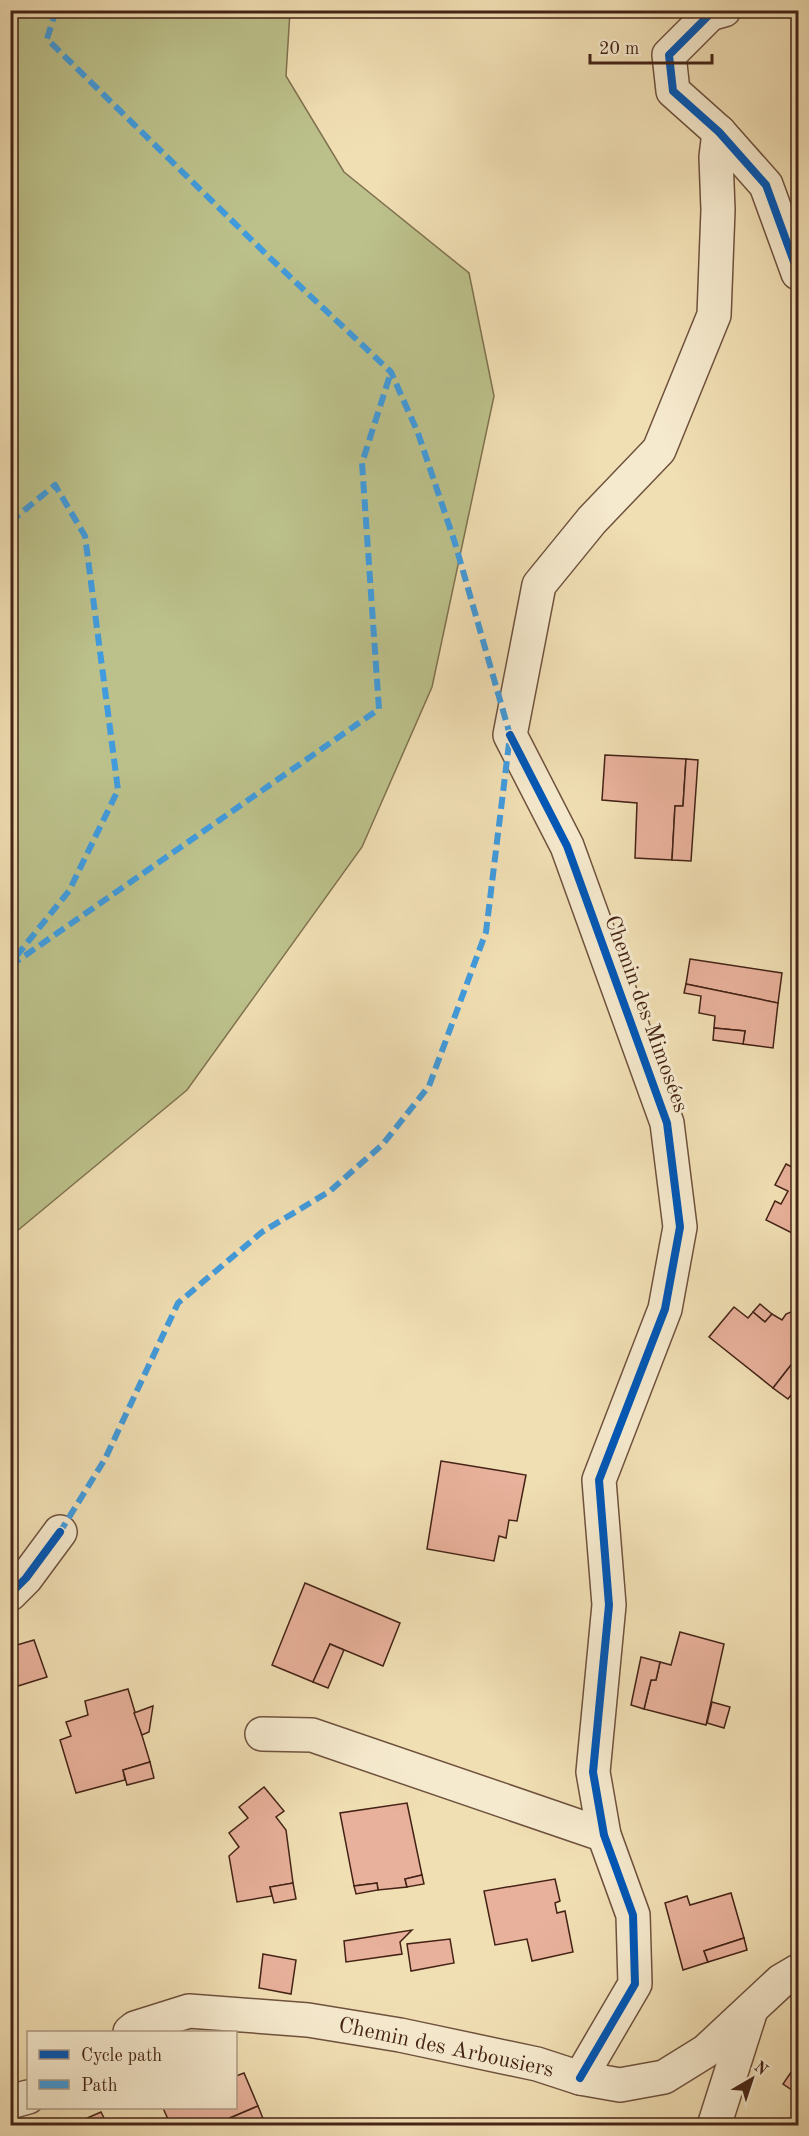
<svg xmlns="http://www.w3.org/2000/svg" width="809" height="2136" font-family="'Old Standard TT',serif">
<style>
.green{fill:#bcc18b;stroke:#807250;stroke-width:1.5}
.building{fill:#e8b19b;stroke:#442316;stroke-width:1.5}
.lines{fill:none;stroke-linecap:round;stroke-linejoin:round}
.minor-casing{stroke:#6f523e;stroke-width:36}
.minor{stroke:#f6eace;stroke-width:33}
.quiet{stroke:#409cdf;stroke-width:6;stroke-dasharray:12 6;stroke-linecap:butt}
.cycleway-casing{stroke:#f6eace;stroke-width:11}
.cycleway{stroke:#0057b8;stroke-width:8}
.labels{text-anchor:middle;dominant-baseline:central;stroke-width:6;stroke-linejoin:round;paint-order:stroke}
.street-label{font-size:22px;fill:#442316;stroke:#f6eace}
</style>
<rect width="100%" height="100%" fill="#f1dfb4"/>
<filter id="stains"><feTurbulence type="fractalNoise" baseFrequency=".00333" numOctaves="4"/><feColorMatrix values="0 0 0 0 .2 0 0 0 0 .09 0 0 0 0 .02 0 0 0 .5 -.17"/></filter>
<radialGradient id="worn" r=".72"><stop offset=".6" stop-color="#630" stop-opacity="0"/><stop offset="1" stop-color="#630" stop-opacity=".3"/></radialGradient>
<path class="green" d="M11,10L290,11L286,76L344,172L469,273L494,396L432,687L362,847L187,1090L11,1236Z"/>
<g class="building">
<path d="M605,755L686,759L683,806H675L672,860L635,858L637,803L602,800Z"/>
<path d="M686,759L698,760L691,861L672,860L675,806H683Z"/>
<path d="M690,959L782,973L778,1003L686,984Z"/>
<path d="M686,984L778,1003L773,1048L743,1044L745,1031L714,1028L715,1016L699,1013L701,996L684,993Z"/>
<path d="M714,1028L745,1031L743,1044L713,1040Z"/>
<path d="M786,1164L798,1170V1236L766,1220L775,1201L781,1204L788,1191L775,1185Z"/>
<path d="M760,1304L772,1314L765,1322L753,1312Z"/>
<path d="M734,1307L748,1318L753,1312L765,1322L772,1314L782,1320L786,1314L798,1309V1356L773,1388L709,1337Z"/>
<path d="M798,1356V1386L788,1399L773,1388Z"/>
<path d="M441,1461L526,1475L517,1521L509,1520L506,1538L499,1536L494,1561L427,1549Z"/>
<path d="M305,1583L400,1623L383,1666L330,1644L313,1682L272,1665Z"/>
<path d="M680,1632L724,1644L706,1725L644,1709L651,1680H656L660,1662L671,1665Z"/>
<path d="M34,1640L47,1677L18,1686L10,1662V1647Z"/>
<path d="M330,1644L344,1650L328,1688L313,1682Z"/>
<path d="M641,1657L660,1662L656,1680H651L644,1709L631,1705Z"/>
<path d="M128,1689L150,1762L123,1770L125,1780L76,1793L60,1740L71,1736L66,1722L88,1715L85,1701Z"/>
<path d="M712,1702L730,1707L724,1728L707,1723Z"/>
<path d="M153,1706L149,1732L142,1735L134,1713Z"/>
<path d="M150,1762L154,1778L127,1785L123,1770Z"/>
<path d="M264,1787L284,1811L276,1817L286,1830L293,1883L270,1887L272,1896L237,1902L229,1856L239,1847L229,1833L248,1818L239,1807Z"/>
<path d="M407,1803L422,1875L405,1879L407,1887L378,1890L377,1883L354,1886L340,1813Z"/>
<path d="M422,1875L424,1884L407,1887L405,1879Z"/>
<path d="M555,1879L560,1901L555,1903L557,1913L565,1911L573,1952L532,1961L527,1939L495,1945L484,1891Z"/>
<path d="M293,1883L296,1899L274,1903L270,1887Z"/>
<path d="M377,1883L378,1890L356,1894L354,1886Z"/>
<path d="M731,1893L744,1938L704,1951L708,1962L683,1970L665,1903L687,1896L690,1905Z"/>
<path d="M412,1930L400,1942L402,1954L346,1962L344,1941Z"/>
<path d="M744,1938L747,1950L708,1962L704,1951Z"/>
<path d="M450,1939L454,1963L411,1971L407,1944Z"/>
<path d="M263,1954L296,1960L291,1994L259,1988Z"/>
<path d="M798,2062V2094L783,2084Z"/>
<path d="M244,2073L258,2106L230,2118L234,2126H171L163,2108H236V2076Z"/>
<path d="M258,2106L266,2126H234L230,2118Z"/>
<path d="M101,2112L108,2126H69Z"/>
</g>
<g class="lines">
<g class="minor-casing">
<g id="minor">
<path d="M724,10L710,14L669,55L673,91L719,132L766,185L798,273"/>
<path d="M10,1594L26,1578L60,1532"/>
<path d="M262,1734L312,1735L604,1835"/>
<path d="M130,2032L135,2028L189,2011L308,2020L400,2035L537,2064L580,2078L620,2085L664,2077L706,2051L781,1981L798,1971"/>
<path d="M580,2078L635,1984L633,1915L604,1835L593,1772L609,1605L599,1480L665,1309L680,1227L667,1123L567,846L510,735L539,585L592,520L659,450L714,315L718,210L716,157L719,132"/>
<path d="M10,2102L28,2097"/>
<path d="M714,2126L750,2013"/>
</g>
</g>
<use href="#minor" class="minor"/>
<g class="quiet">
<path d="M56,10L47,39L268,256L391,372L418,433L455,543L510,735L486,932L429,1086L383,1144L330,1191L262,1232L178,1303L105,1459L60,1532"/>
<path d="M10,522L55,485L85,536L118,790L69,891L14,959"/>
<path d="M10,966L379,709L362,463L391,372"/>
</g>
<g class="cycleway-casing">
<g id="cycleway">
<path d="M724,10L710,14L669,55L673,91L719,132L766,185L798,273"/>
<path d="M510,735L567,846L667,1123L680,1227L665,1309L599,1480L609,1605L593,1772L604,1835L633,1915L635,1984L580,2078"/>
<path d="M10,1594L26,1578L60,1532"/>
</g>
</g>
<use href="#cycleway" class="cycleway"/>
</g>
<g class="labels">
<g class="street-label">
<text transform="translate(646 1014) rotate(70)">Chemin des Mimosées</text>
<text transform="translate(446 2048) rotate(12)">Chemin des Arbousiers</text>
</g>
</g>
<rect width="809" height="2136" fill="none" stroke="#f1dfb4" stroke-width="36"/>
<rect x="12" y="12" width="785" height="2112" fill="none" stroke="#442316" stroke-width="3"/>
<rect x="18" y="18" width="773" height="2100" fill="none" stroke="#442316" stroke-width="1.5"/>
<rect x="27" y="2031" width="210" height="78" fill="#f6eace" stroke="#af9a84" stroke-width="1.5"/>
<rect x="39" y="2050" width="30" height="9" fill="#0057b8" stroke="#af9a84" stroke-width="1.5"/>
<text x="81" y="2061" font-size="18" fill="#442316">Cycle path</text>
<rect x="39" y="2080" width="30" height="9" fill="#409cdf" stroke="#af9a84" stroke-width="1.5"/>
<text x="81" y="2091" font-size="18" fill="#442316">Path</text>
<g transform="translate(752 2079) rotate(39)" stroke="#f6eace" stroke-width="4.5" paint-order="stroke">
<path d="M0-4.5L10 22L0 15L-10 22Z" fill="#442316"/>
<text y="-9" font-size="16" font-weight="bold" text-anchor="middle" fill="#442316">N</text>
</g>
<path d="M590 54v9h122v-9" fill="none" stroke="#442316" stroke-width="3"/>
<text x="599" y="54" font-size="18" fill="#442316" stroke="#f6eace" stroke-width="4.5" paint-order="stroke">20 m</text>
<rect width="100%" height="100%" filter="url(#stains)"/>
<rect width="100%" height="100%" fill="url(#worn)"/>
</svg>
